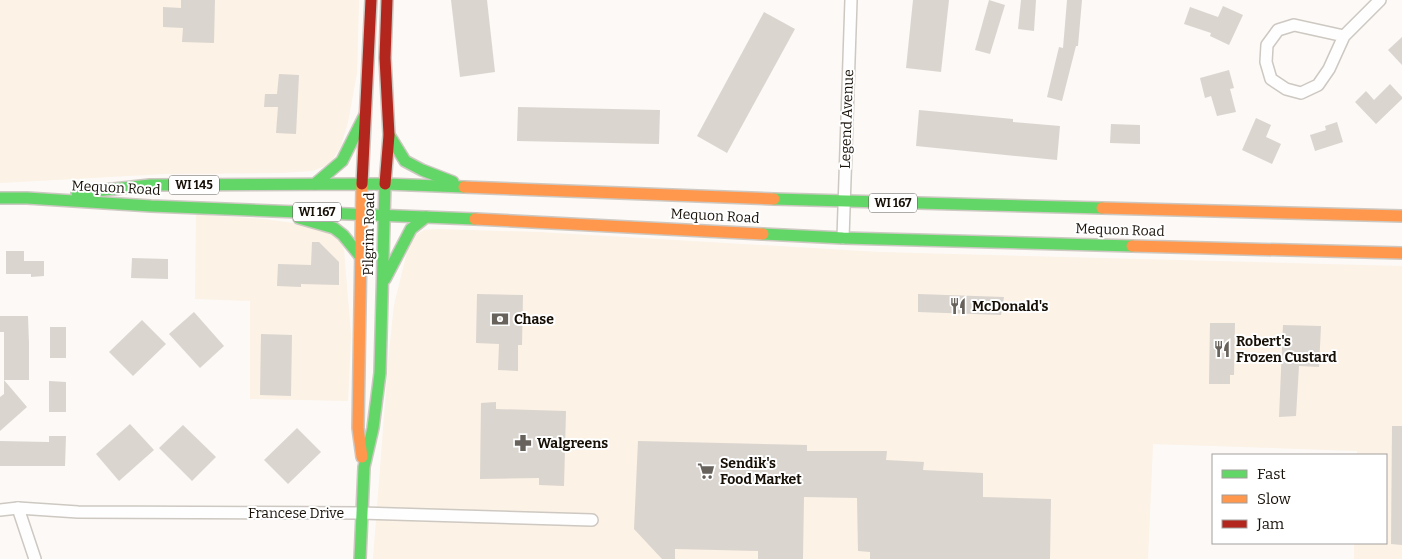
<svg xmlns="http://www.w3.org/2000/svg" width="1402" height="559" font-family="Bitter,serif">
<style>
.built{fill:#fcf2e6}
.building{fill:#dad5cf}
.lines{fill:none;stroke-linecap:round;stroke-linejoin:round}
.street-casing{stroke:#cdc8c1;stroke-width:14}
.fast-casing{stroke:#cdc8c1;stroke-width:14}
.slow-casing{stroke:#cdc8c1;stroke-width:14}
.jam-casing{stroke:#cdc8c1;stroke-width:14}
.street{stroke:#fffefe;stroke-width:11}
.fast{stroke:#63d668;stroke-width:11}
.slow{stroke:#ff974d;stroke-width:11}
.jam{stroke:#b3261e;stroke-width:11}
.labels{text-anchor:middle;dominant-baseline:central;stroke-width:4;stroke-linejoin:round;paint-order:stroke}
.shield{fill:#fff;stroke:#5d5851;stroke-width:1}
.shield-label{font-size:12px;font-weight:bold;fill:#171007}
.street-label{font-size:14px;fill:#171007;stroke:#fff}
.poi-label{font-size:14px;font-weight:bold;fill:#171007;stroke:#fff;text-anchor:start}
</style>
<rect width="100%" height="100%" fill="#fcf9f6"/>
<g class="built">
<path d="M0,0H359L357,73L348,122L341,146L330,164L312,171L281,173L165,174L0,183Z"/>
<path d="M196,214L264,219L293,223L330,233L340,241L344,250L351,335L348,401L250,399V301L195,299Z"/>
<path d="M438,229L539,232L880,252L1402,266V559H1354V543H1386V455H1357V451L1153,444L1148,559H373L389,352L394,305L409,244L414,236L424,230Z"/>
</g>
<g class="building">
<path d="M181,0H215L214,43L182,42L183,28L163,27V7L181,8Z"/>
<path d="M451,0H487L495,72L460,77Z"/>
<path d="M913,0H949L941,72L906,68Z"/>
<path d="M989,0L1005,5L990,54L975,50Z"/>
<path d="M1021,0H1036L1034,31L1018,29Z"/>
<path d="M1067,0H1082L1078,46H1076L1062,101L1047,97L1059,47L1063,48Z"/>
<path d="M1223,6L1243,15L1229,45L1210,36L1211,33L1184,24L1190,7L1218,17Z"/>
<path d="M764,12L795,29L727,153L697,136Z"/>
<path d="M1402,37V65L1388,50Z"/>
<path d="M1229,70L1234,88L1230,89L1236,112L1217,116L1211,96L1205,98L1200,78Z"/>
<path d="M279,74L299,75L296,134L276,133L278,107H264L265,94H277Z"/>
<path d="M1390,84L1402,97V99L1376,124L1355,102L1366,91L1374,100Z"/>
<path d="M518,107L660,110L659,144L517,141Z"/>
<path d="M919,110L1013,119V122L1060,126L1057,160L916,146Z"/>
<path d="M1256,118L1271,125L1266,137L1281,144L1272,164L1242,150Z"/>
<path d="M1337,122L1343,142L1315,151L1310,135L1326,130L1325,126Z"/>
<path d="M1111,124L1140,125V144L1110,143Z"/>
<path d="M312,242H319L339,262V285L301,284V287L277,286L278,264L311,265Z"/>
<path d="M6,251H24V261H44V276L31,277V274H6Z"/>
<path d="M132,258L168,259V279L131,278Z"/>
<path d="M477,294L523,295L522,345H518V371L498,370L499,344L476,343Z"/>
<path d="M918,294L1004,297L1001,315L918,312Z"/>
<path d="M194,312L224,346L200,368L169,334Z"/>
<path d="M0,316H28L29,343V380H4L27,407L0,431V397L4,394V332H0Z"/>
<path d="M142,320L166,344L133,376L109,352Z"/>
<path d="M1210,323H1235L1234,375H1230V384H1209Z"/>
<path d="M1283,325L1321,326L1319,367L1299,366L1296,416L1279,417Z"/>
<rect x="50" y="327" width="16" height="31"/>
<path d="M261,334L292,335L291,396L260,395Z"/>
<path d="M49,381L66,382V412H49Z"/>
<path d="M496,402V409L566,411L564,486L539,485V478L480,479L481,403Z"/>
<path d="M130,424L154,450L119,481L96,454Z"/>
<path d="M183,425L216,457L192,481L159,448Z"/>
<path d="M1392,426H1402V545L1391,544Z"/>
<path d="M297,428L321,452L288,484L264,460Z"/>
<path d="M49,436H66L65,466H0V441L49,442Z"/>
<path d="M638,441L807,445V451H887L886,460L924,462L923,470L983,473V497L1051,499L1050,559H870V552L858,551L857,498L804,497L803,559H758V551L675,549V559H662L634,529Z"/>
</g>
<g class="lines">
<g class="street-casing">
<g id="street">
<path d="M1344,36L1294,25L1278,30L1267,45L1266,62L1271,79L1286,89L1301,93L1318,85L1329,69L1344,36L1380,0"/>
<path d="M843,238L851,0"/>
<path d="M18,508L35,559"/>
<path d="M0,510L18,508L78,512L361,513L592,520"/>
</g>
</g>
<g class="fast-casing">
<g id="fast">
<path d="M389,135L405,161L422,170L453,182"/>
<path d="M315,184L342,161L365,115"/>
<path d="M77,193L150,185L385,184L464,187"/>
<path d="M0,198H27L151,206L475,219"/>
<path d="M774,199L1102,208"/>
<path d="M299,218L334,228L343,235L360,256"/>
<path d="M763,234L843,238L1132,246"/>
<path d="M385,279L411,229L426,217"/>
<path d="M360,559L364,467L373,428L380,373L385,184"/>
</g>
</g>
<g class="slow-casing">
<g id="slow">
<path d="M362,184L358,428L362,457"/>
<path d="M464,187L774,199"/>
<path d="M1102,208L1402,216"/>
<path d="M475,219L763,234"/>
<path d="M1132,246L1402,253"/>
</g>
</g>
<g class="jam-casing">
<g id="jam">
<path d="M362,184L371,0"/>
<path d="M385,184L389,135L385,58L387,0"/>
</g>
</g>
<use href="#street" class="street"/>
<use href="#fast" class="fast"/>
<use href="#slow" class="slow"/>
<use href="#jam" class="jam"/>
</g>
<defs>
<g id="restaurant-bare" transform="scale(1.35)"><path d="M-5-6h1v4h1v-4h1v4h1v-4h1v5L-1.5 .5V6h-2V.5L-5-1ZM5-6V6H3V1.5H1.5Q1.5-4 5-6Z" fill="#67625b" stroke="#fff" stroke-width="2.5" paint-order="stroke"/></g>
<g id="bank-bare" transform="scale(1.35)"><path d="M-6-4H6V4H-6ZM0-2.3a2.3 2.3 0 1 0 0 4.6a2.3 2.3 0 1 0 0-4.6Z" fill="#67625b" stroke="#fff" stroke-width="2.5" paint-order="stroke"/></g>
<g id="pharmacy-bare" transform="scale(1.35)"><path d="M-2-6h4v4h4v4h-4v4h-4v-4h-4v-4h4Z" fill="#67625b" stroke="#fff" stroke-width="2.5" paint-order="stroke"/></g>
<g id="supermarket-bare" transform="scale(1.35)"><path d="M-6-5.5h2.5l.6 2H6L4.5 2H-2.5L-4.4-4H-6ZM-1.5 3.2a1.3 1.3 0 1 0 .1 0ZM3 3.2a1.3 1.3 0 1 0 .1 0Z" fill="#67625b" stroke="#fff" stroke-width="2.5" paint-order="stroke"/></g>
</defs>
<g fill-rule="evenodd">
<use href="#restaurant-bare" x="958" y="306"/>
<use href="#bank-bare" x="500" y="319"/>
<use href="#restaurant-bare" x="1222" y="349"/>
<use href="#pharmacy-bare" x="523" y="443"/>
<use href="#supermarket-bare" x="706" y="471"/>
</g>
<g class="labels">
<g class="shield">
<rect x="169" y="175.5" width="50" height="19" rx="4"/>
<rect x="869" y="193.5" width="48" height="19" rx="4"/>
<rect x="293" y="202.5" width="48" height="19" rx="4"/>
</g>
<g class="shield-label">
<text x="194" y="185">WI 145</text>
<text x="893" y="203">WI 167</text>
<text x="317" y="212">WI 167</text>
</g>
<g class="street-label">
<text transform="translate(847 119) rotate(-88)">Legend Avenue</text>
<text transform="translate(116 188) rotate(3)">Mequon Road</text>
<text transform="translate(715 216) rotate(3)">Mequon Road</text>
<text transform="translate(1120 230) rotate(2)">Mequon Road</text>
<text transform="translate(369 234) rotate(-89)">Pilgrim Road</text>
<text x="296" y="513">Francese Drive</text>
</g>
<g class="poi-label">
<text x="972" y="306">McDonald's</text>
<text x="514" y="319">Chase</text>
<text x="1236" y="341">Robert's<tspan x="1236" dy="16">Frozen Custard</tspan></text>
<text x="537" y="443">Walgreens</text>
<text x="720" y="463">Sendik's<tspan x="720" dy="16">Food Market</tspan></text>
</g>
</g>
<rect x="1212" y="454" width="175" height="90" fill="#ffffff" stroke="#a29f9c"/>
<rect x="1222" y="470" width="25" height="8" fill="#63d668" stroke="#a29f9c"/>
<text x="1257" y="479" font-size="15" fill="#171007">Fast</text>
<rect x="1222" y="495" width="25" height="8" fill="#ff974d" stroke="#a29f9c"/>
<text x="1257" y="504" font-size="15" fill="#171007">Slow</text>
<rect x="1222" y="520" width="25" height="8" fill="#b3261e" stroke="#a29f9c"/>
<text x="1257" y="529" font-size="15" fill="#171007">Jam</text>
</svg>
